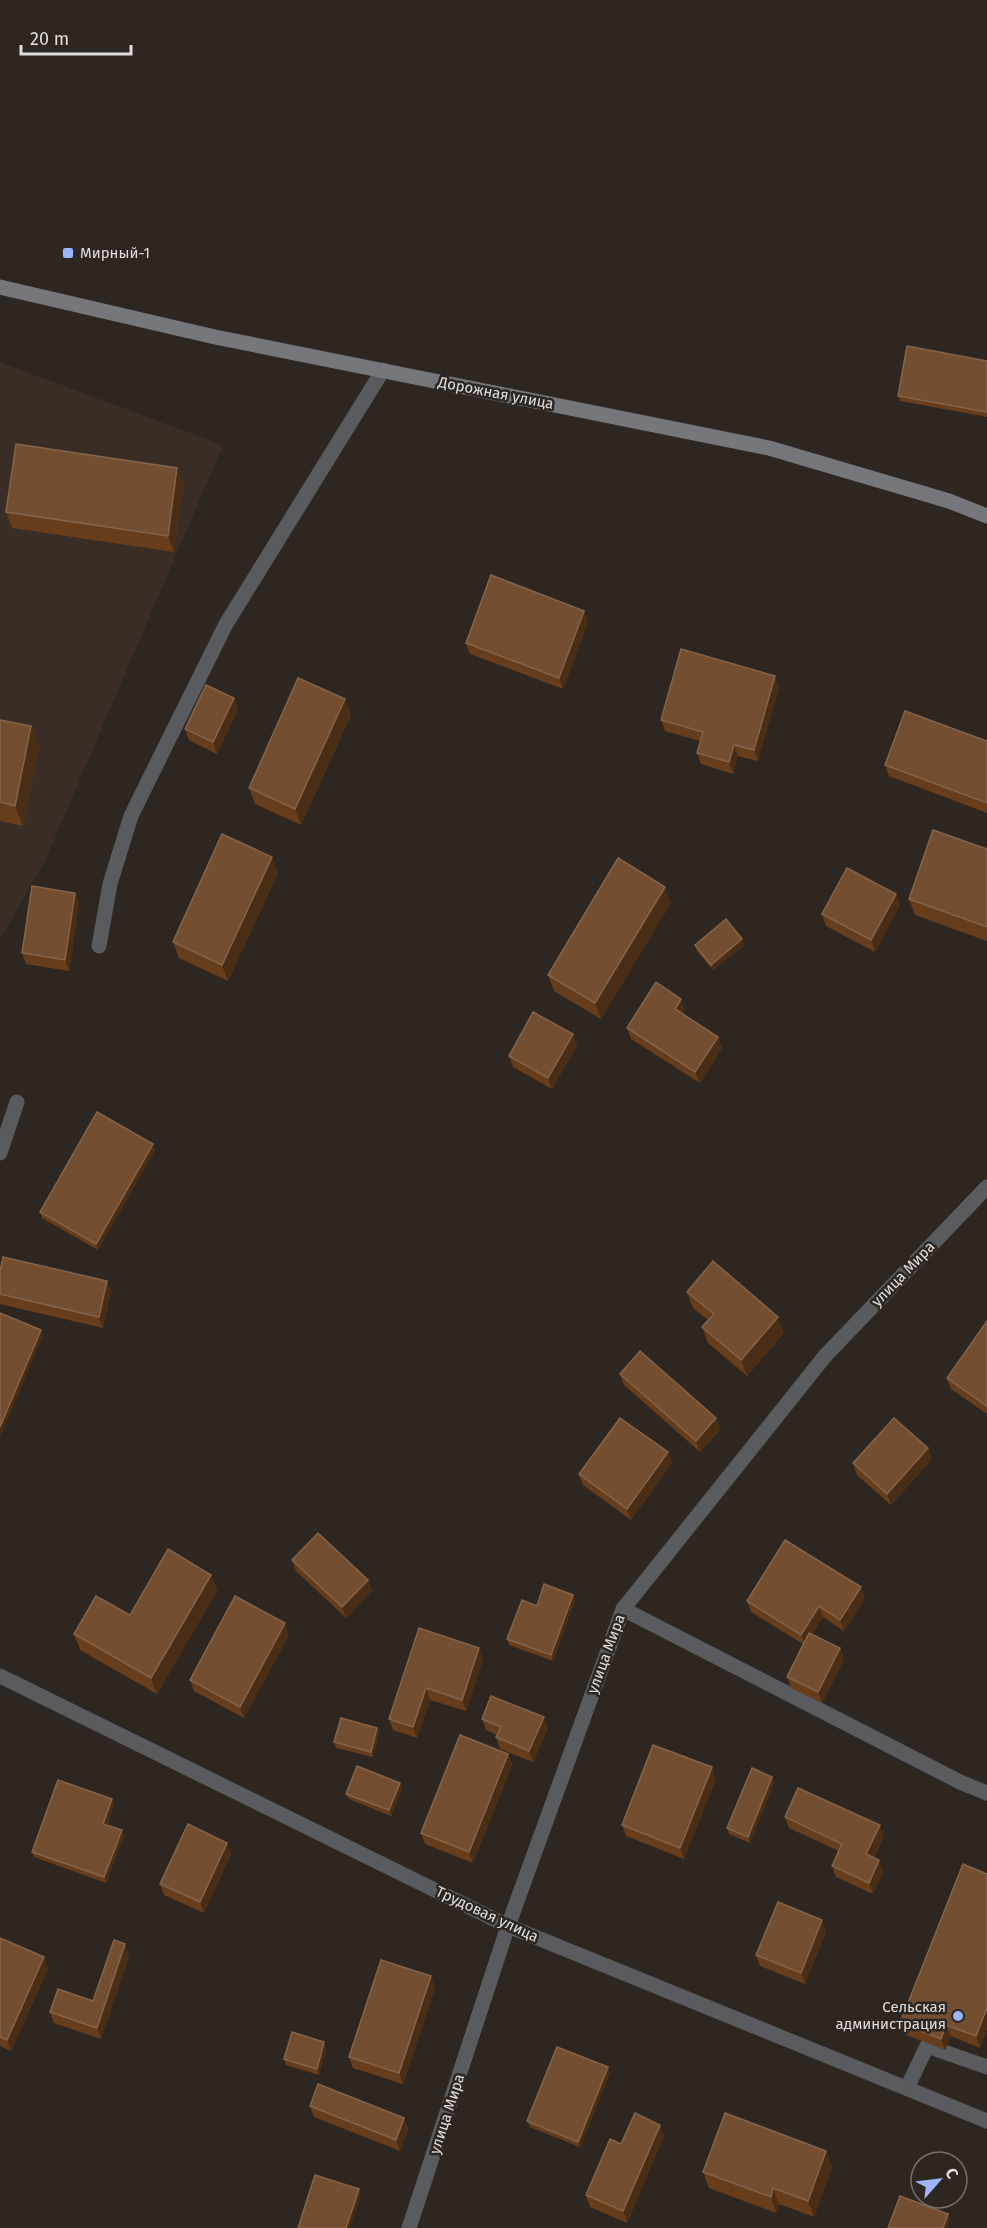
<svg xmlns="http://www.w3.org/2000/svg" width="987" height="2228" font-family="'Fira Sans',sans-serif">
<style>
.built{fill:#3a2d25}
.lines{fill:none;stroke-linecap:round;stroke-linejoin:round}
.lane{stroke:#595b5e;stroke-width:15}
.street{stroke:#595b5e;stroke-width:15}
.secondary{stroke:#75777d;stroke-width:15}
.wall{fill:#673d1b}
.shaded-wall{fill:#4a2d15}
.building{fill:#744e30;stroke:#85644a;stroke-width:1.5}
.poi-dot{fill:#9db4fd;stroke:#2d2621;stroke-width:2}
.labels{text-anchor:middle;dominant-baseline:central;stroke-width:5;stroke-linejoin:round;paint-order:stroke}
.poi-label{font-size:15px;fill:#e1dcd9;stroke:#2d2621;text-anchor:start}
.street-label{font-size:15px;fill:#e1dcd9;stroke:#2d2621}
</style>
<rect width="100%" height="100%" fill="#2d2621"/>
<path class="built" d="M0,362L223,445L46,859L0,939Z"/>
<g class="lines">
<g class="lane">
<path d="M623,1609L960,1782L987,1793"/>
<path d="M907,2088L927,2046L987,2067"/>
</g>
<g class="street">
<path d="M99,946L110,884L131,816L166,745L226,624L383,370"/>
<path d="M0,1153L17,1102"/>
<path d="M0,1676L508,1926L987,2121"/>
<path d="M409,2228L508,1926L623,1609L825,1356L987,1187"/>
</g>
<path class="secondary" d="M0,287L215,337L769,448L949,501L987,516"/>
</g>
<g class="wall">
<path d="M987,361V417L900,401L898,396Z"/>
<path d="M183,484L174,552L12,528L6,512Z"/>
<path d="M584,611L588,622L563,689L470,654L466,643Z"/>
<path d="M779,687L758,761L738,756L733,774L701,764L697,753L700,741L665,731L661,720Z"/>
<path d="M234,698L238,709L217,754L189,740L185,729Z"/>
<path d="M345,699L351,715L301,825L255,804L249,788Z"/>
<path d="M0,720L31,726L39,746L23,826L0,821Z"/>
<path d="M987,741V813L889,776L885,765Z"/>
<path d="M987,849V941L915,915L909,899Z"/>
<path d="M278,873L228,981L179,958L173,942Z"/>
<path d="M75,893L79,904L69,971L26,964L22,953Z"/>
<path d="M896,894L900,905L875,952L826,926L822,914Z"/>
<path d="M671,903L601,1019L554,991L548,975Z"/>
<path d="M695,945H744L713,970L697,951Z"/>
<path d="M685,1010L683,1014L718,1037L722,1048L700,1083L631,1039L627,1028Z"/>
<path d="M573,1034L577,1046L552,1089L513,1067L509,1056Z"/>
<path d="M155,1150L98,1250L42,1218L40,1212Z"/>
<path d="M0,1271L107,1281L111,1292L103,1328L0,1304Z"/>
<path d="M687,1292L784,1333L747,1376L708,1343L702,1327L708,1320L693,1308Z"/>
<path d="M987,1321V1414L951,1389L947,1378Z"/>
<path d="M620,1374L721,1429L700,1452L624,1385Z"/>
<path d="M928,1448L932,1459L891,1505L857,1475L853,1463Z"/>
<path d="M668,1452L672,1463L631,1520L583,1485L579,1474Z"/>
<path d="M292,1560L368,1580L372,1591L346,1618L296,1571Z"/>
<path d="M211,1575L217,1591L157,1694L80,1650L74,1634L130,1615Z"/>
<path d="M573,1595L575,1600L553,1661L509,1645L507,1639L537,1606Z"/>
<path d="M865,1598L844,1631L823,1617L812,1635L840,1648L844,1659L822,1703L791,1688L787,1677L803,1644L751,1612L747,1601Z"/>
<path d="M419,1628L483,1659L466,1711L430,1700L417,1738L393,1730L389,1719Z"/>
<path d="M289,1635L244,1718L194,1691L190,1680Z"/>
<path d="M482,1719L548,1728L533,1762L500,1749L496,1737L497,1735L486,1730Z"/>
<path d="M377,1728L379,1734L373,1757L336,1748L334,1742Z"/>
<path d="M508,1754L512,1765L473,1863L425,1844L421,1833Z"/>
<path d="M772,1777L774,1783L750,1843L729,1834L727,1828Z"/>
<path d="M716,1779L684,1859L626,1836L622,1825Z"/>
<path d="M402,1789L391,1816L349,1799L346,1794Z"/>
<path d="M114,1805L107,1825L124,1836L106,1883L34,1857L32,1852Z"/>
<path d="M785,1817L884,1836L874,1858L879,1860L883,1872L873,1894L836,1877L832,1866L839,1851L789,1828Z"/>
<path d="M227,1843L231,1854L204,1913L164,1895L160,1884Z"/>
<path d="M987,1874V2029L980,2048L951,2036L945,2050L904,2034L900,2023Z"/>
<path d="M822,1920L826,1931L805,1984L760,1966L756,1955Z"/>
<path d="M0,1938L48,1969L11,2051L0,2046Z"/>
<path d="M129,1956L101,2039L54,2023L50,2012L93,2001Z"/>
<path d="M435,1988L403,2084L353,2068L349,2057Z"/>
<path d="M326,2048L319,2075L286,2065L284,2059Z"/>
<path d="M610,2073L580,2147L530,2127L527,2121Z"/>
<path d="M310,2106L404,2118L408,2129L400,2151L314,2117Z"/>
<path d="M664,2136L627,2223L590,2207L586,2195L621,2144Z"/>
<path d="M826,2151L832,2167L814,2217L779,2204L776,2213L709,2188L703,2172Z"/>
</g>
<g class="shaded-wall">
<path d="M177,468L183,484L174,552L168,536Z"/>
<path d="M584,611L588,622L563,689L559,678Z"/>
<path d="M775,676L779,687L758,761L754,750Z"/>
<path d="M234,698L238,709L217,754L213,742Z"/>
<path d="M345,699L351,715L301,825L295,809Z"/>
<path d="M31,726L39,746L23,826L15,806Z"/>
<path d="M734,745L738,756L733,774L729,762Z"/>
<path d="M272,857L278,873L228,981L222,965Z"/>
<path d="M665,887L671,903L601,1019L595,1003Z"/>
<path d="M75,893L79,904L69,971L65,960Z"/>
<path d="M896,894L900,905L875,952L871,940Z"/>
<path d="M742,939L744,945L713,970L711,965Z"/>
<path d="M681,999L685,1010L679,1020L675,1009Z"/>
<path d="M573,1034L577,1046L552,1089L548,1078Z"/>
<path d="M718,1037L722,1048L700,1083L695,1072Z"/>
<path d="M153,1144L155,1150L98,1250L96,1244Z"/>
<path d="M107,1281L111,1292L103,1328L99,1317Z"/>
<path d="M778,1317L784,1333L747,1376L741,1360Z"/>
<path d="M41,1330L43,1336L0,1437V1427Z"/>
<path d="M716,1418L721,1429L700,1452L696,1441Z"/>
<path d="M928,1448L932,1459L891,1505L887,1494Z"/>
<path d="M668,1452L672,1463L631,1520L627,1509Z"/>
<path d="M211,1575L217,1591L157,1694L151,1678Z"/>
<path d="M368,1580L372,1591L346,1618L342,1607Z"/>
<path d="M861,1587L865,1598L844,1631L840,1620Z"/>
<path d="M573,1595L575,1600L553,1661L551,1655Z"/>
<path d="M819,1606L823,1617L805,1646L801,1635Z"/>
<path d="M285,1623L289,1635L244,1718L240,1707Z"/>
<path d="M479,1648L483,1659L466,1711L462,1700Z"/>
<path d="M840,1648L844,1659L822,1703L818,1692Z"/>
<path d="M426,1688L430,1700L417,1738L413,1727Z"/>
<path d="M544,1717L548,1728L533,1762L529,1751Z"/>
<path d="M377,1728L379,1734L373,1757L371,1752Z"/>
<path d="M508,1754L512,1765L473,1863L469,1852Z"/>
<path d="M712,1767L716,1779L684,1859L680,1848Z"/>
<path d="M772,1777L774,1783L750,1843L748,1837Z"/>
<path d="M400,1783L402,1789L391,1816L389,1810Z"/>
<path d="M112,1799L114,1805L105,1830L103,1824Z"/>
<path d="M880,1825L884,1836L870,1865L866,1854Z"/>
<path d="M122,1830L124,1836L106,1883L104,1877Z"/>
<path d="M227,1843L231,1854L204,1913L200,1902Z"/>
<path d="M879,1860L883,1872L873,1894L869,1883Z"/>
<path d="M822,1920L826,1931L805,1984L801,1973Z"/>
<path d="M125,1944L129,1956L101,2039L97,2028Z"/>
<path d="M44,1957L48,1969L11,2051L7,2040Z"/>
<path d="M431,1976L435,1988L403,2084L399,2073Z"/>
<path d="M987,2008V2029L980,2048L976,2036Z"/>
<path d="M946,2025L951,2036L945,2050L941,2039Z"/>
<path d="M324,2042L326,2048L319,2075L317,2069Z"/>
<path d="M608,2067L610,2073L580,2147L578,2142Z"/>
<path d="M404,2118L408,2129L400,2151L396,2140Z"/>
<path d="M660,2125L664,2136L627,2223L623,2211Z"/>
<path d="M826,2151L832,2167L814,2217L808,2201Z"/>
<path d="M773,2188L779,2204L776,2213L771,2197Z"/>
<path d="M359,2189L361,2195L350,2228H346Z"/>
<path d="M948,2214L950,2220L947,2228H943Z"/>
</g>
<g class="building">
<path d="M907,346L987,361V412L898,396Z"/>
<path d="M16,444L177,468L168,536L6,512Z"/>
<path d="M491,575L584,611L559,678L466,643Z"/>
<path d="M681,649L775,676L754,750L734,745L729,762L697,753L703,732L661,720Z"/>
<path d="M298,678L345,699L295,809L249,788Z"/>
<path d="M206,685L234,698L213,742L185,729Z"/>
<path d="M905,711L987,741V803L885,765Z"/>
<path d="M0,720L31,726L15,806L0,802Z"/>
<path d="M933,830L987,849V927L909,899Z"/>
<path d="M222,834L272,857L222,965L173,942Z"/>
<path d="M618,858L665,887L595,1003L548,975Z"/>
<path d="M847,868L896,894L871,940L822,914Z"/>
<path d="M32,886L75,893L65,960L22,953Z"/>
<path d="M726,919L742,939L711,965L695,945Z"/>
<path d="M656,982L681,999L675,1009L718,1037L695,1072L627,1028Z"/>
<path d="M533,1012L573,1034L548,1078L509,1056Z"/>
<path d="M97,1112L153,1144L96,1244L40,1212Z"/>
<path d="M3,1257L107,1281L99,1317L0,1294V1271Z"/>
<path d="M713,1261L778,1317L741,1360L702,1327L714,1314L687,1292Z"/>
<path d="M0,1313L41,1330L0,1427Z"/>
<path d="M987,1321V1406L947,1378Z"/>
<path d="M640,1351L716,1418L696,1441L620,1374Z"/>
<path d="M620,1418L668,1452L627,1509L579,1474Z"/>
<path d="M894,1418L928,1448L887,1494L853,1463Z"/>
<path d="M318,1533L368,1580L342,1607L292,1560Z"/>
<path d="M785,1540L861,1587L840,1620L819,1606L801,1635L747,1601Z"/>
<path d="M168,1549L211,1575L151,1678L74,1634L96,1596L130,1615Z"/>
<path d="M544,1584L573,1595L551,1655L507,1639L522,1600L537,1606Z"/>
<path d="M235,1596L285,1623L240,1707L190,1680Z"/>
<path d="M419,1628L479,1648L462,1700L426,1688L413,1727L389,1719Z"/>
<path d="M809,1633L840,1648L818,1692L787,1677Z"/>
<path d="M491,1696L544,1717L529,1751L496,1737L501,1727L482,1719Z"/>
<path d="M341,1718L377,1728L371,1752L334,1742Z"/>
<path d="M460,1735L508,1754L469,1852L421,1833Z"/>
<path d="M653,1745L712,1767L680,1848L622,1825Z"/>
<path d="M357,1766L400,1783L389,1810L346,1794Z"/>
<path d="M752,1768L772,1777L748,1837L727,1828Z"/>
<path d="M58,1780L112,1799L103,1824L122,1830L104,1877L32,1852Z"/>
<path d="M798,1788L880,1825L866,1854L879,1860L869,1883L832,1866L842,1844L785,1817Z"/>
<path d="M188,1824L227,1843L200,1902L160,1884Z"/>
<path d="M963,1864L987,1874V2008L976,2036L946,2025L941,2039L900,2023Z"/>
<path d="M778,1902L822,1920L801,1973L756,1955Z"/>
<path d="M0,1938L44,1957L7,2040L0,2037Z"/>
<path d="M114,1940L125,1944L97,2028L50,2012L58,1989L93,2001Z"/>
<path d="M381,1960L431,1976L399,2073L349,2057Z"/>
<path d="M292,2032L324,2042L317,2069L284,2059Z"/>
<path d="M557,2047L608,2067L578,2142L527,2121Z"/>
<path d="M318,2084L404,2118L396,2140L310,2106Z"/>
<path d="M635,2113L660,2125L623,2211L586,2195L610,2139L621,2144Z"/>
<path d="M725,2113L826,2151L808,2201L773,2188L771,2197L703,2172Z"/>
<path d="M315,2175L359,2189L346,2228H298Z"/>
<path d="M900,2196L948,2214L943,2228H888Z"/>
</g>
<g class="poi-dot">
<rect x="62" y="247" width="12" height="12" rx="3"/>
<circle cx="958" cy="2016" r="6"/>
</g>
<g class="labels">
<g class="poi-label">
<text x="80" y="253">Мирный-1</text>
<text x="946" y="2007" text-anchor="end">Сельская<tspan x="946" dy="17">администрация</tspan></text>
</g>
<g class="street-label">
<text transform="translate(496 393) rotate(11)">Дорожная улица</text>
<text transform="translate(903 1274) rotate(-46)">улица Мира</text>
<text transform="translate(606 1654) rotate(-70)">улица Мира</text>
<text transform="translate(487 1914) rotate(25)">Трудовая улица</text>
<text transform="translate(447 2114) rotate(-72)">улица Мира</text>
</g>
</g>
<g transform="translate(939 2180) rotate(62)"><circle r="28" fill="#2d2621" stroke="#756f6b" stroke-width="1.5"/>
<path d="M0-4.5L10 22L0 15L-10 22Z" fill="#9db4fd"/>
<text y="-9" font-size="16" font-weight="bold" text-anchor="middle" fill="#e1dcd9">С</text>
</g>
<path d="M21 45v9h110v-9" fill="none" stroke="#e1dcd9" stroke-width="3"/>
<text x="30" y="45" font-size="18" fill="#e1dcd9" stroke="#2d2621" stroke-width="4.5" paint-order="stroke">20 m</text>
</svg>
